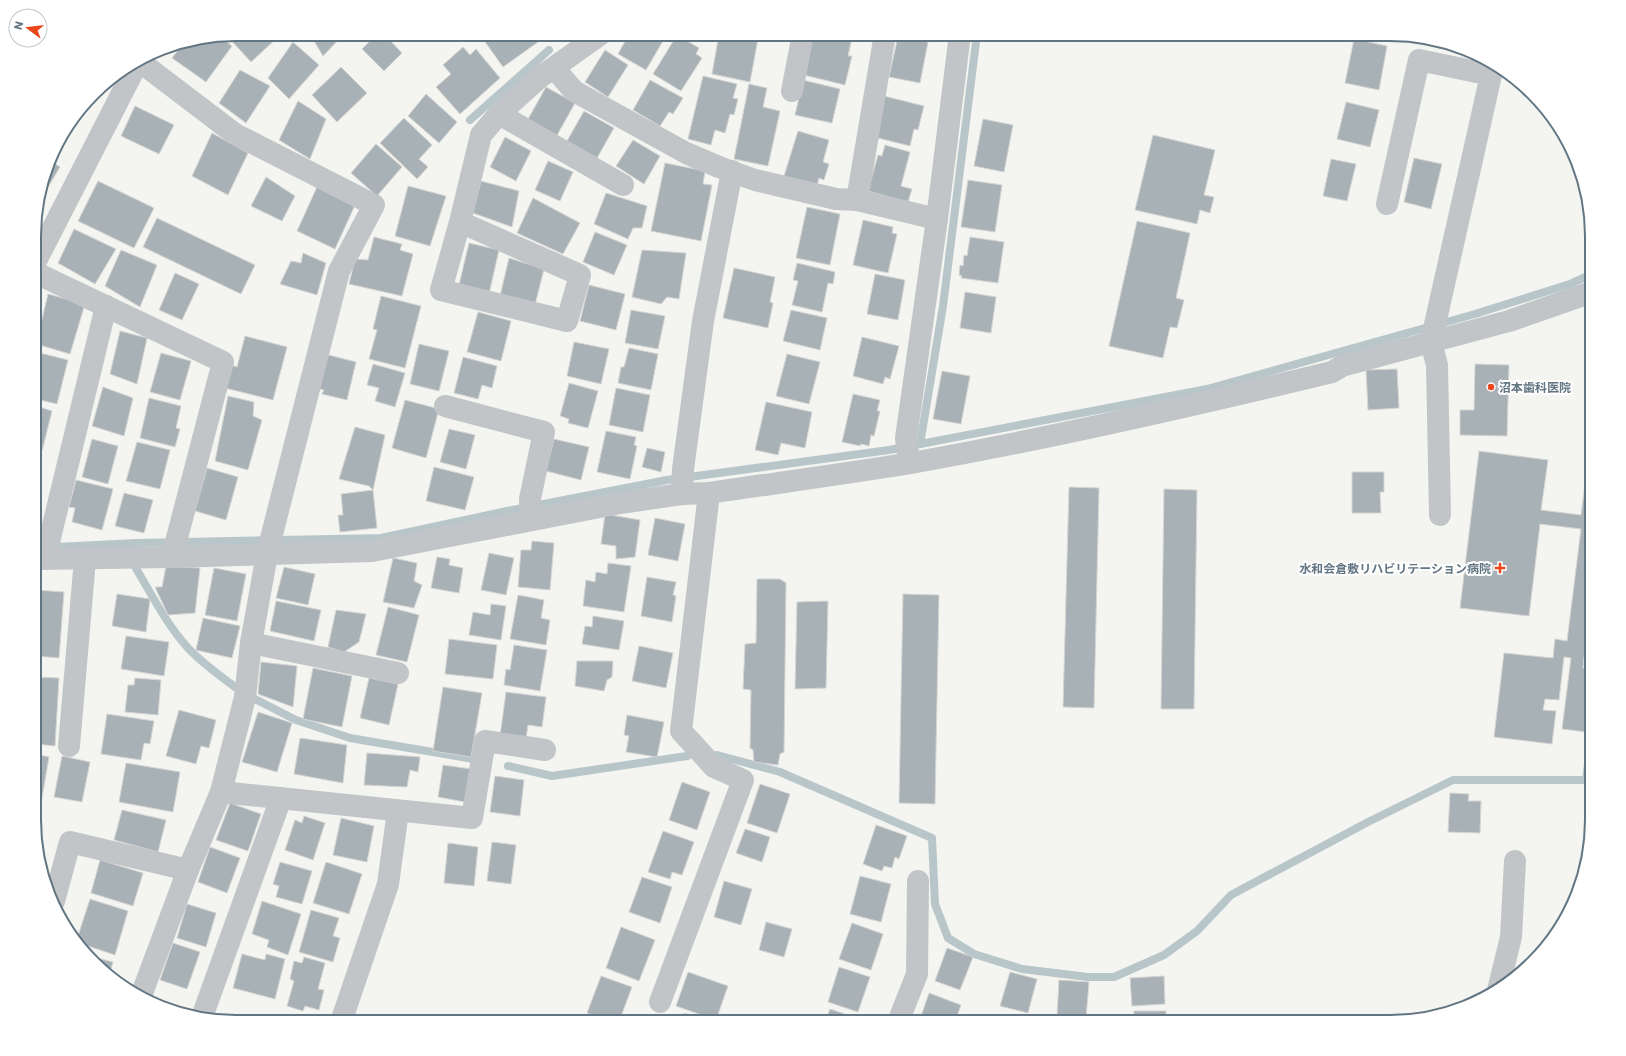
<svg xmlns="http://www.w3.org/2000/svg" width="1626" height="1056" font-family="Poppins,'Noto Sans JP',sans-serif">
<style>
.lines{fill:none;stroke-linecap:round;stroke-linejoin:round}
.stream{stroke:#b8c6ca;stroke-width:8}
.building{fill:#a8b1b6;stroke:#d5d5d3}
.street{stroke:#c1c5c8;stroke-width:22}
.poi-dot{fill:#ea451b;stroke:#fff;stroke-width:1.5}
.labels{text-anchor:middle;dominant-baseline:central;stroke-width:4;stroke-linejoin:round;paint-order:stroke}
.poi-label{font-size:12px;font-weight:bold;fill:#627582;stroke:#fff;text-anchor:start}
.rim{fill:none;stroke:#627582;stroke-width:2}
</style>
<rect width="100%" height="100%" fill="#f4f4f0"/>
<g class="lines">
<g class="stream">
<path d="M470,120L549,50"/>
<path d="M920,444L943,306L977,34"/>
<path d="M36,548L136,543L381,538L507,511L667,480L889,450L1207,389L1475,314L1570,284L1592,274"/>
<path d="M134,565C151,593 166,624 188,648C202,663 219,675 235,687"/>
<path d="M255,699L296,720L350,738L474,759"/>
<path d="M717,755L780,772L932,838L935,904L948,938L974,954L1022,969L1088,977H1114L1164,955L1197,931L1231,895L1368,822L1453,780H1586L1592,733"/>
<path d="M508,766L552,776L687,756"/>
</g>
</g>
<g class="building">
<path d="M236,34H274L277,38L251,62L229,38Z"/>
<path d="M310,34H344L323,56Z"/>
<path d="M377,34H384L402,53L384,71L362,49Z"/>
<path d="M490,34H532L538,42L503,67L483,39Z"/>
<path d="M629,34H667L646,70L618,54Z"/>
<path d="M719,34H731L758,39L750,82L712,74Z"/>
<path d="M813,34H833L852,38L848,56H852L845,85L804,75Z"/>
<path d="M677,35L699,48L696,54L702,58L681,91L653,74Z"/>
<path d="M898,36L928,42L920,83L889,77Z"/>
<path d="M220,37L232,46L206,82L172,58L182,45Z"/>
<path d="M1354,39L1387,46L1379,90L1345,83Z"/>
<path d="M293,42L319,65L289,99L268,78Z"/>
<path d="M463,47L470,55L476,49L500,78L460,114L436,87L451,74L443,65Z"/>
<path d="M605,50L628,65L608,97L585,82Z"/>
<path d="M341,67L367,93L337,122L312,95Z"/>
<path d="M240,70L270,86L246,123L219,103Z"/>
<path d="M703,76L737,84L733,98L738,99L734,115L730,114L725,133L715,130L711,145L688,139Z"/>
<path d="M650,80L683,98L673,114L669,112L660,126L633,110Z"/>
<path d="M803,80L840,89L832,123L795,115Z"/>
<path d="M749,84L767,88L763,107L780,111L768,166L734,159Z"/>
<path d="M546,87L575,103L556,137L527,121Z"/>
<path d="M426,94L457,122L439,143L408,116Z"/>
<path d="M884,96L924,106L918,130L914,129L910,146L874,137Z"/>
<path d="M298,101L326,119L310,159L279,140Z"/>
<path d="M1346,102L1379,110L1370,147L1337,139Z"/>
<path d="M135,106L174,125L159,154L121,136Z"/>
<path d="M584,111L614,128L597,158L567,141Z"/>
<path d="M404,118L432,145L419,159L428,167L417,179L380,143Z"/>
<path d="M983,119L1013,125L1004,172L974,166Z"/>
<path d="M798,131L829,140L823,162L829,164L824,180L819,178L817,185L784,176Z"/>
<path d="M212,133L248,153L228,195L192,176Z"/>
<path d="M1153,135L1215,150L1204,195L1214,197L1210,213L1200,210L1197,224L1135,210Z"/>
<path d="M505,137L531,151L516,181L490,167Z"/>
<path d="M633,140L660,156L644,184L616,166Z"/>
<path d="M376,144L402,167L377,196L351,173Z"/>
<path d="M885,145L910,152L901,186L912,189L908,202L868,191L878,155L882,156Z"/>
<path d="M1414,158L1442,164L1431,209L1404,202Z"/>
<path d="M1331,159L1356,164L1347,201L1323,196Z"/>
<path d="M51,161L60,167L44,194L41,192Z"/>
<path d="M548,161L573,172L560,201L535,190Z"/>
<path d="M665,163L705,171L703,184L712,185L701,241L651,231Z"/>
<path d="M266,177L295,196L282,221L251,206Z"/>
<path d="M968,180L1002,185L995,232L961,227Z"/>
<path d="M98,181L154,208L134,248L78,221Z"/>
<path d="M481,181L519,191L512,227L473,213Z"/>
<path d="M408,186L446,196L430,246L395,236Z"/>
<path d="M317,187L355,205L335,249L297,231Z"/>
<path d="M606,193L647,206L642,228H633L628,239L594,224Z"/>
<path d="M533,198L580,223L563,254L517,233Z"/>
<path d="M807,207L840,214L830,265L796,258Z"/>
<path d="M157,218L255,265L241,294L143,247Z"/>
<path d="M863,220L893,227L892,233L897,234L888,273L853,265Z"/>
<path d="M1137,221L1190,233L1176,298L1184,300L1177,328L1170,327L1163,358L1109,346Z"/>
<path d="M74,229L116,249L95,284L58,263Z"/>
<path d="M595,232L627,245L614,275L583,262Z"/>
<path d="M374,237L402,244L400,250L413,254L402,296L349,284L355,259L368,260Z"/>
<path d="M970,237L1004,242L998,283L961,278L962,276L959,275L960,265L963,266L964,255L967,256Z"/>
<path d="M469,243L499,250L489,294L459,285Z"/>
<path d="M121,250L157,265L140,307L105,286Z"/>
<path d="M642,250L686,253L679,299L667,297L661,304L632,297Z"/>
<path d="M303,253L326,263L317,295L280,284L291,261L301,263Z"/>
<path d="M509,258L544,269L535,305L500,296Z"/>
<path d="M797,263L835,272L833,284L828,283L822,312L792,305L798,281L793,280Z"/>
<path d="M734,268L775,277L770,302L773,303L768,328L723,318Z"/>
<path d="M175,273L199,284L182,320L159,310Z"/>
<path d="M875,274L905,280L898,320L867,314Z"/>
<path d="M589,285L625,294L616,330L580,321Z"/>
<path d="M965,292L996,297L991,333L960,328Z"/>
<path d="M48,294L85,304L70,354L36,344Z"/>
<path d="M381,296L421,306L405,368L369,359L377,330L373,329Z"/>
<path d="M631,310L665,316L658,349L625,343Z"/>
<path d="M791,310L827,318L820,350L783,341Z"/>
<path d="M478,312L511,321L501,361L467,352Z"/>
<path d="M120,331L147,338L137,384L110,374Z"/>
<path d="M245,336L287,347L273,400L225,388L231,365L237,367Z"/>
<path d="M862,337L899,346L890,379L885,377L883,384L853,376Z"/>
<path d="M574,342L609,349L601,384L567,376Z"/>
<path d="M419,344L449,351L439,391L410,384Z"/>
<path d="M629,348L658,354L651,390L618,383L621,367H624Z"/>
<path d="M36,352L68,360L57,404L36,399Z"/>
<path d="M161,353L191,361L180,400L150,392Z"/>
<path d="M325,354L356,362L347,400L322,394L324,390L316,388Z"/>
<path d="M787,354L820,362L809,404L776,396Z"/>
<path d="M463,357L497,366L492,388L482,385L478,399L454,393Z"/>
<path d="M373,364L405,373L395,407L375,401L379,388L367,385Z"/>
<path d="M1475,364L1509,365L1507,436L1460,435V410H1474Z"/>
<path d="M1397,369L1399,408L1368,410L1366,370Z"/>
<path d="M942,371L970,376L961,424L933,419Z"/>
<path d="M569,383L598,391L588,428L568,423L569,419L560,416Z"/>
<path d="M103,387L133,398L124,436L92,426Z"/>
<path d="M616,388L650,395L643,432L609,425Z"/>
<path d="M853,394L880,400L877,411H880L874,436L871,435L869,446L861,444L860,446L842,442Z"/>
<path d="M228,396L254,402L253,416L262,420L248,470L215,461Z"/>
<path d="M149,398L181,406L176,428L180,429L175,447L140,438Z"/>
<path d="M405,400L439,409L426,458L392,448Z"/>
<path d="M766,402L812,412L805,448L781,443L778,455L755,450Z"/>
<path d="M36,406L52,411L42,451L36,449Z"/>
<path d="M355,427L385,435L373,490L369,486L339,479Z"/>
<path d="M1592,428V658L1584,657L1583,668L1592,669V687L1586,732L1562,729L1571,658L1564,657L1559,700L1545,699L1543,710L1556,711L1552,744L1494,737L1504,653L1553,658L1555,639L1567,641L1581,529L1540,524L1529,616L1460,608L1479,451L1548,460L1541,510L1581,515Z"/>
<path d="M449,429L475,435L466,469L440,462Z"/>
<path d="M606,431L636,437L634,445L637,446L630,479L597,472Z"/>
<path d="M92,439L118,446L108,484L82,477Z"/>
<path d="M554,439L589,447L581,480L546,471Z"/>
<path d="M137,442L170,450L160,489L126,481Z"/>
<path d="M647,448L665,452L661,472L642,467Z"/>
<path d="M36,452L42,454L36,479Z"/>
<path d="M434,467L474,477L465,510L426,501Z"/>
<path d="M207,468L238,477L226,520L195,511Z"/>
<path d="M1352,472H1384V492H1380L1381,513H1352Z"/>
<path d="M76,480L113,489L102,530L72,522L75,508L69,507Z"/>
<path d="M1069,487L1099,488L1094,708L1063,707Z"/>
<path d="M1164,489L1197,490L1194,709H1161Z"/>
<path d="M373,490L377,528L340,532L338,515H343L341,494Z"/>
<path d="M124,493L153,500L144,533L115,526Z"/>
<path d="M605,514L640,520L635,557L616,559V546L601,544Z"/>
<path d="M655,518L685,524L678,561L648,555Z"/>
<path d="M532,541L554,543L550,590L518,587L521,550H531Z"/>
<path d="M489,553L514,558L506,595L481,590Z"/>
<path d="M437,557L450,559L449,565L463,568L459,593L431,588Z"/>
<path d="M393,558L417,563L414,581L422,585L414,608L383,602Z"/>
<path d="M608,563L631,566L624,612L583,606L586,580L595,582L596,572L607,574Z"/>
<path d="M166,566L200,568L195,613L168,615L155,587H162Z"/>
<path d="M284,567L315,574L308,605L276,598Z"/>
<path d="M214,568L246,574L237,621L205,615Z"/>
<path d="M647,577L676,582L673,595L676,596L672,622L641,616Z"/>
<path d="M757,579H780L786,583L784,752L780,754L778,765L754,762L753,750L750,748L751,690L743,689L745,644L756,643Z"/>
<path d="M36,590L64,592L59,658L36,656Z"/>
<path d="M117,594L150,599L146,632L112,626Z"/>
<path d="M903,594L939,595L935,804L899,803Z"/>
<path d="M518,595L544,600L541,618L550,620L546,645L510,639Z"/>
<path d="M276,601L321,610L314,641L270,631Z"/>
<path d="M828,601L826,688L795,689L797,602Z"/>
<path d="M491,604L506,606L501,640L469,635L473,612L490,615Z"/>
<path d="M388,607L419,615L407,662L376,655Z"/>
<path d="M336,610L366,614L359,642L344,652L328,647Z"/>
<path d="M593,616L624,621L619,650L582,644L585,626L592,627Z"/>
<path d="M203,618L240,626L232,658L196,650Z"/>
<path d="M126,636L169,642L164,676L121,669Z"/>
<path d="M449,639L497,645L493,679L445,674Z"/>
<path d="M514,645L547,650L540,691L504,685L506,669L510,670Z"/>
<path d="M639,646L673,653L666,688L632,681Z"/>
<path d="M577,661H613L612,677L607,680L604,691L575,686Z"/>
<path d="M261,662L297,666L293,707L258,694Z"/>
<path d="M313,668L352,676L342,727L303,719Z"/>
<path d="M36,677L59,678L55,746L36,744Z"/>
<path d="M135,678L161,680L158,715L125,712L128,685H134Z"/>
<path d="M369,678L398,684L389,725L360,718Z"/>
<path d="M443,687L482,693L471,757L433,751Z"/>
<path d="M506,692L546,697L542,727L528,725L526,739L500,736Z"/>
<path d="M179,710L216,720L209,748L201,746L196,764L166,756Z"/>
<path d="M258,712L292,723L277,772L242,762Z"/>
<path d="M107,714L154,721L150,744L144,743L141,760L101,754Z"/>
<path d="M627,715L664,722L657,757L626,752L629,736L624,735Z"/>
<path d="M300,738L347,745L343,783L294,774Z"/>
<path d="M367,753L420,757L418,772L410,770L407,787L364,785Z"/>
<path d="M36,754L49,757L42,798L36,797Z"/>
<path d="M62,756L90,762L82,802L54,797Z"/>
<path d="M126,763L180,772L173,812L119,802Z"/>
<path d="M443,765L471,769L465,802L438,797Z"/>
<path d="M495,776L524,780L520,816L490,812Z"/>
<path d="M682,782L710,792L697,830L669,820Z"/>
<path d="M760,784L790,794L777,833L747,823Z"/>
<path d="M1450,793L1469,794L1468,801H1481L1480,833L1448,832Z"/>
<path d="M230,803L261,814L248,851L216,840Z"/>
<path d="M36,806L42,807L36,841Z"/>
<path d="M122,810L166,820L158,852L114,840Z"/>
<path d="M304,816L325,823L313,860L285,850L295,820L302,823Z"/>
<path d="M341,818L374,826L367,862L333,855Z"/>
<path d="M876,825L907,836L899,859L895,857L892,868L884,866L882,871L863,864Z"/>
<path d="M745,829L770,837L762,862L736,853Z"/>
<path d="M663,831L694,842L682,875L672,872L670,879L648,872Z"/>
<path d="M492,842L516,845L511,884L487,881Z"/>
<path d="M448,843L478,847L474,886L444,883Z"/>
<path d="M210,847L240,858L227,893L198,882Z"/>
<path d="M100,860L143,873L133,906L91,893Z"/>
<path d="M280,862L312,871L302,904L276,897L279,886L273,884Z"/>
<path d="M326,862L362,874L349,914L313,903Z"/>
<path d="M860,876L891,884L881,922L850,914Z"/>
<path d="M642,877L672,887L660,923L629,912Z"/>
<path d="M724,881L752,889L741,925L714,917Z"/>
<path d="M90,899L128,911L115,955L76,942Z"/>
<path d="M262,901L301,914L288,955L267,947L269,940L252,934Z"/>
<path d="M187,904L216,913L206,947L177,938Z"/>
<path d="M311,910L339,918L333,936L340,938L333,962L299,952Z"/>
<path d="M766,922L792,929L784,957L759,950Z"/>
<path d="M852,923L883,934L871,970L839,959Z"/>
<path d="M621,927L655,940L639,981L606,968Z"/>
<path d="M173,943L200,952L187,989L160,980Z"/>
<path d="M947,948L973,957L960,990L935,981Z"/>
<path d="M242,954L265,960L266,954L285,959L275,999L233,988Z"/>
<path d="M85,955L113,962L109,975Z"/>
<path d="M304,957L325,963L318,989L324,990L319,1010L305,1006L303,1011L287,1006L294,981L290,979L294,961L302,963Z"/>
<path d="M839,967L870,977L858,1012L828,1002Z"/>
<path d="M688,972L728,986L716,1020L676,1006Z"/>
<path d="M1010,972L1037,979L1028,1013L1000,1006Z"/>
<path d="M601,976L632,987L619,1022H611L587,1013Z"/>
<path d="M1164,976L1165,1004L1132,1006L1130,978Z"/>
<path d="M1059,980L1089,982L1086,1018L1057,1016Z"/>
<path d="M929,993L961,1005L955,1022H919Z"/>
<path d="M154,999L180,1008V1013L171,1011L153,1002Z"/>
<path d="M830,1009L857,1018L856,1022H825Z"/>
<rect x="1134" y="1011" width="32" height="11"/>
<path d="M684,1013L706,1020V1022H681Z"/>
</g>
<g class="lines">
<g class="street">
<path d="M139,61L235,134L374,205L339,271L267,554L251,643L245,697L221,792L188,870L141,996"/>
<path d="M554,68L574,91L686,153L719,167L755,180L836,199L857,200L937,219"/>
<path d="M792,91L803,34"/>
<path d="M499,114L623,185"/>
<path d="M857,200L885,34"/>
<path d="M1387,204L1419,60L1491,75L1431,342L1437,365L1440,515"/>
<path d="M460,222L580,275L567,321L441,290L460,222L481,135L499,114L539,78L601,34"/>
<path d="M36,261L138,62"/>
<path d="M36,273L223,362L172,557"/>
<path d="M445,406L544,432L530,499L531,519"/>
<path d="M909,463L906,438L937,219L960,34"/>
<path d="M682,494L683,469L703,321L732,171"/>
<path d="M48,558L50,538L106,306"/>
<path d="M36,559L172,557L372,551L620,503L682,494L709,493C776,483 844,474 911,463C1052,438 1192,406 1332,372L1342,366L1509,321L1592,292"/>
<path d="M251,643L398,673"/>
<path d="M69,746L85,559"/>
<path d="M221,792L472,818L485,741L545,750"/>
<path d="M54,901L70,842L188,870"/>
<path d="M1498,990L1511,937L1515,861"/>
<path d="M660,1002L743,780L714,767L681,731L709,493"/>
<path d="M202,1017L281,798"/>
<path d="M341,1022L388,884L398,811"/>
<path d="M898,1022L917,974L918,881"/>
</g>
</g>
<g class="poi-dot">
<circle cx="1491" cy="387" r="4"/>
<path d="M1498 562h4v4h4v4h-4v4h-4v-4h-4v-4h4z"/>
</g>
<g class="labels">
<g class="poi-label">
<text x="1499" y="387">沼本歯科医院</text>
<text x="1491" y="568" text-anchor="end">水和会倉敷リハビリテーション病院</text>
</g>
</g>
<path d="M0 0H1626V1056H0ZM236 41H1390A195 195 0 0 1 1585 236V820A195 195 0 0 1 1390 1015H236A195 195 0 0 1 41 820V236A195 195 0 0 1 236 41Z" fill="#fff" fill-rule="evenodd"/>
<path class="rim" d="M236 41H1390A195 195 0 0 1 1585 236V820A195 195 0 0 1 1390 1015H236A195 195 0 0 1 41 820V236A195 195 0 0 1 236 41Z"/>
<g transform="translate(28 28) rotate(285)"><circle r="19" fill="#ffffff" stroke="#c0c8cd"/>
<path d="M0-3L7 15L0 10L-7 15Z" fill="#ea451b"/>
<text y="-6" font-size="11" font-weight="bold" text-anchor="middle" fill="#627582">N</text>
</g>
</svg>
